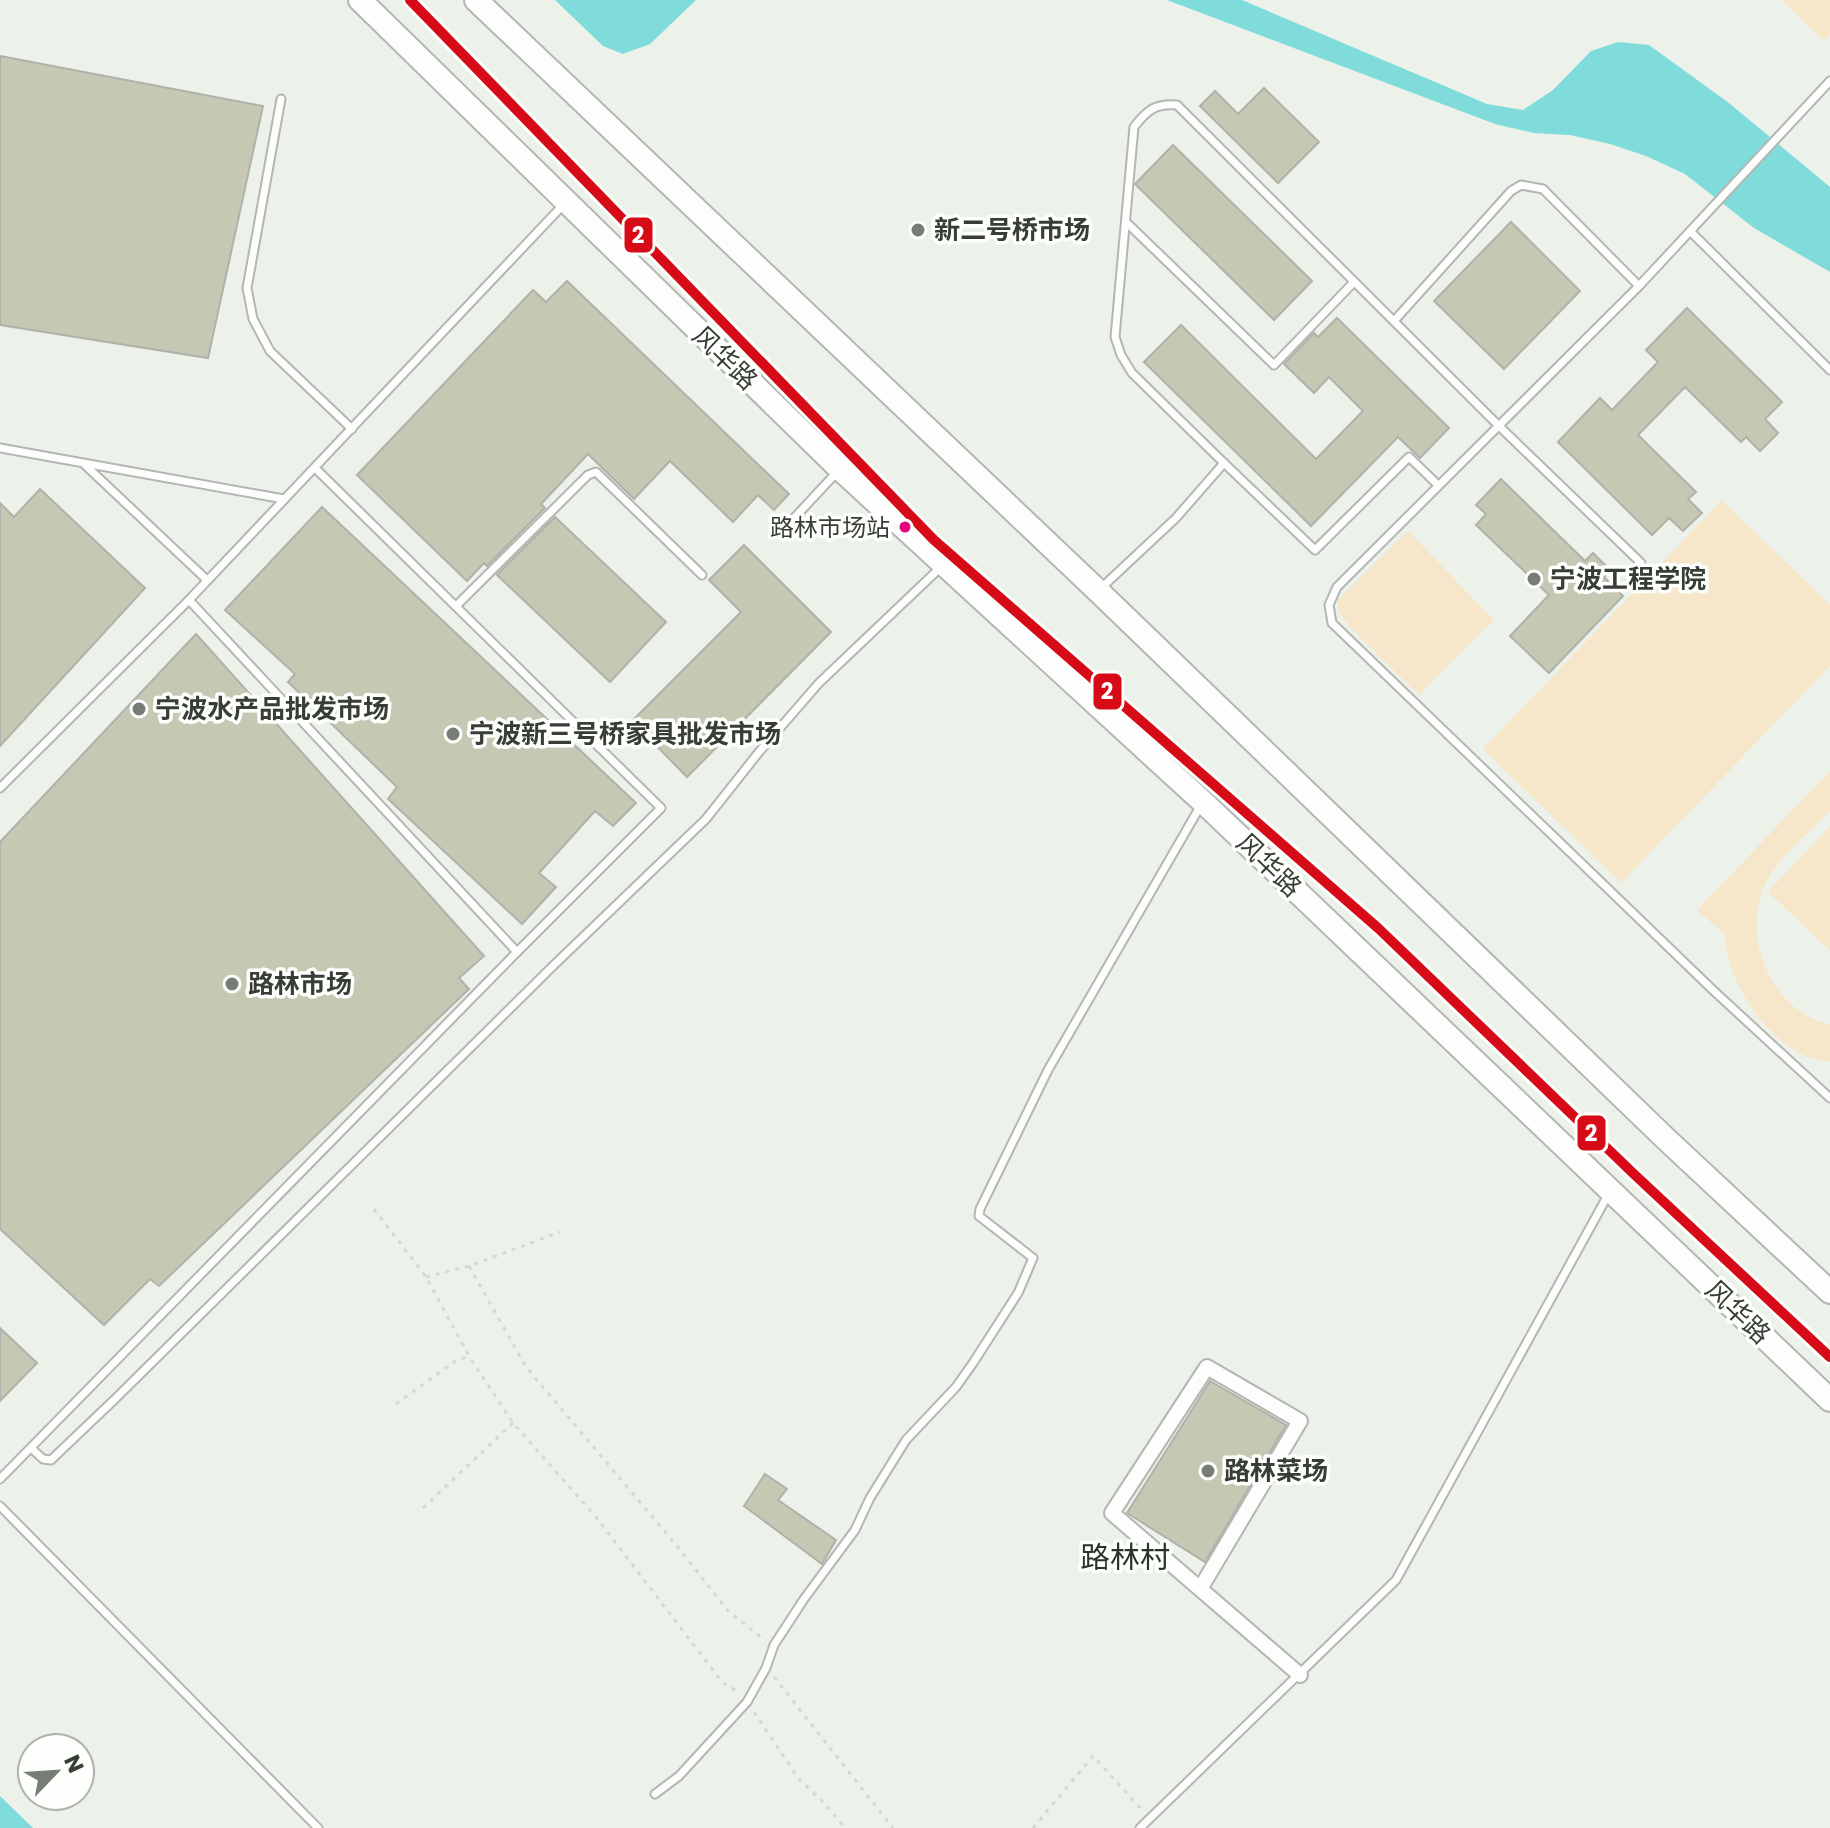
<svg xmlns="http://www.w3.org/2000/svg" width="1830" height="1828" font-family="Poppins,'Noto Sans SC',sans-serif">
<style>
.green{fill:#f6e7cb}
.water{fill:#80dcdb}
.building{fill:#c7c8b4;stroke:#afb1ab;stroke-width:2}
.lines{fill:none;stroke-linecap:round;stroke-linejoin:round}
.lane-casing{stroke:#b3b7b1;stroke-width:11}
.street-casing{stroke:#b3b7b1;stroke-width:18}
.primary-casing{stroke:#b3b7b1;stroke-width:26}
.path{stroke:#d7d8d6;stroke-width:3;stroke-dasharray:4 6;stroke-linecap:butt}
.lane{stroke:#fcfdfc;stroke-width:7}
.street{stroke:#fcfdfc;stroke-width:14}
.primary{stroke:#fcfdfc;stroke-width:22}
.metro-1-casing{stroke:#fdfffc;stroke-width:16}
.metro-1{stroke:#d60b17;stroke-width:10}
.poi-dot{fill:#787c76;stroke:#fdfffc;stroke-width:3}
.bus-dot{fill:#e5007d;stroke:#fdfffc;stroke-width:3}
.labels{text-anchor:middle;dominant-baseline:central;stroke-width:7;stroke-linejoin:round;paint-order:stroke}
.bus-label{font-size:24px;fill:#393d37;stroke:#fdfffc;text-anchor:end}
.poi-label{font-size:26px;font-weight:bold;fill:#393d37;stroke:#fdfffc;text-anchor:start}
.street-label{font-size:26px;fill:#393d37;stroke:#fdfffc}
.quarter-label{font-size:30px;fill:#2c3329;stroke:#fdfffc}
.line-badge{stroke:#fdfffc;stroke-width:3}
.badge-label{font-size:22px;text-anchor:middle;font-weight:bold;fill:#fff}
</style>
<rect width="100%" height="100%" fill="#ecf1ea"/>
<g class="green">
<path d="M1782,0H1830V34L1824,41Z"/>
<path d="M1722,500L1830,605V666L1621,883L1483,749Z"/>
<path d="M1408,531L1494,620L1419,695L1349,626L1338,611V600Z"/>
<path d="M1830,771V811C1812,830 1789,848 1774,869C1735,923 1765,1010 1830,1024V1061C1778,1062 1725,983 1725,935L1697,910Z"/>
<path d="M1830,826V951L1768,892Z"/>
</g>
<g class="water">
<path d="M555,0H696L650,44L623,54L603,46Z"/>
<path d="M1167,0H1242L1487,104L1523,110L1553,90L1591,51L1618,42L1649,45L1729,103L1830,187V272L1754,228L1685,174L1646,156L1610,144L1570,135L1534,133L1495,124Z"/>
<path d="M0,1796L33,1828H0Z"/>
</g>
<g class="building">
<path d="M0,56L263,106L208,358L0,325Z"/>
<path d="M1264,88L1319,142L1278,183L1200,106L1215,91L1238,114Z"/>
<path d="M1173,145L1312,281L1274,320L1135,184Z"/>
<path d="M1511,222L1580,291L1504,369L1434,301Z"/>
<path d="M567,281L789,494L774,510L758,495L733,522L670,461L634,499L588,454L541,504L545,508L487,566L484,563L467,581L357,475L533,290L546,302Z"/>
<path d="M1687,308L1782,402L1765,419L1778,433L1760,451L1746,437L1741,442L1685,387L1638,435L1696,492L1688,499L1702,513L1683,531L1669,518L1652,535L1558,442L1600,398L1612,410L1658,362L1646,350Z"/>
<path d="M1337,318L1449,428L1420,458L1398,437L1311,526L1144,362L1181,325L1316,459L1363,411L1329,377L1314,393L1284,364L1314,333L1318,337Z"/>
<path d="M1501,479L1585,561L1593,553L1611,571L1604,577L1623,596L1549,673L1510,636L1549,595L1476,525L1486,514L1476,505Z"/>
<path d="M40,489L145,588L0,746V503L14,517Z"/>
<path d="M322,507L636,803L613,826L595,811L539,873L556,887L522,924L388,799L397,787L288,682L295,674L225,610Z"/>
<path d="M555,517L666,622L610,682L497,575Z"/>
<path d="M744,545L831,632L687,777L632,721L741,612L709,580Z"/>
<path d="M196,634L484,956L459,978L469,989L159,1286L150,1279L104,1325L0,1229V842Z"/>
<path d="M0,1328L37,1363L0,1401Z"/>
<path d="M1210,1381L1286,1425L1205,1562L1127,1513Z"/>
<path d="M765,1474L787,1489L778,1500L836,1540L822,1564L744,1506Z"/>
</g>
<g class="lines">
<g class="lane-casing">
<g id="lane">
<path d="M1830,81L1639,286L1337,587L1329,605L1332,623L1715,992L1830,1098"/>
<path d="M281,99L247,288L253,319L270,351L352,429"/>
<path d="M1126,222L1274,365L1354,282"/>
<path d="M1691,232L1830,370"/>
<path d="M1394,321L1511,191L1521,185L1543,189L1639,286"/>
<path d="M0,448L284,499"/>
<path d="M1224,463L1132,373L1121,355L1115,337L1134,127C1147,110 1156,103 1177,105L1499,426L1641,563"/>
<path d="M84,464L207,580"/>
<path d="M315,468L661,808L517,952L189,600L564,204"/>
<path d="M784,529L837,472"/>
<path d="M1099,590L1176,518L1224,463L1315,550L1409,457L1438,485"/>
<path d="M456,606L588,475L596,472L702,575"/>
<path d="M0,788L189,600"/>
<path d="M31,1448L43,1459L51,1460L115,1399L555,964L706,819L759,752L819,683L942,566"/>
<path d="M0,1479L517,952"/>
<path d="M0,1506L318,1828"/>
<path d="M655,1794L679,1776L747,1702L766,1668L774,1645L804,1599L855,1530L870,1498L906,1440L956,1387L973,1363L1018,1293L1033,1258L979,1216L980,1209L1048,1070L1201,805"/>
<path d="M1140,1828L1396,1580L1608,1195"/>
</g>
</g>
<g class="street-casing">
<path id="street" d="M1200,1589L1300,1421L1207,1367L1112,1513L1300,1675"/>
</g>
<g class="primary-casing">
<g id="primary">
<path d="M360,0L840,469L1203,802L1830,1400"/>
<path d="M476,0L1098,591L1666,1139L1830,1292"/>
</g>
</g>
<g class="path">
<path d="M374,1209L426,1277L469,1356L513,1423L596,1517L722,1682L740,1693"/>
<path d="M469,1266L526,1367L677,1546L728,1611L762,1638"/>
<path d="M426,1277L469,1266L560,1232"/>
<path d="M396,1404L454,1362L469,1356"/>
<path d="M423,1508L513,1423"/>
<path d="M774,1677L893,1828"/>
<path d="M754,1712L798,1778L824,1803L845,1828"/>
<path d="M1033,1828L1093,1756L1143,1811"/>
</g>
<use href="#lane" class="lane"/>
<use href="#street" class="street"/>
<use href="#primary" class="primary"/>
<g class="metro-1-casing">
<path id="metro-1" d="M410,0L934,540L1378,928L1636,1176L1830,1357"/>
</g>
<use href="#metro-1" class="metro-1"/>
</g>
<g class="poi-dot">
<circle cx="918" cy="230" r="8"/>
<circle cx="1534" cy="579" r="8"/>
<circle cx="139" cy="709" r="8"/>
<circle cx="453" cy="734" r="8"/>
<circle cx="232" cy="984" r="8"/>
<circle cx="1208" cy="1471" r="8"/>
</g>
<circle class="bus-dot" cx="905" cy="527" r="7"/>
<g class="labels">
<g class="bus-label">
<text x="890" y="527">路林市场站</text>
</g>
<g class="poi-label">
<text x="934" y="230">新二号桥市场</text>
<text x="1550" y="579">宁波工程学院</text>
<text x="155" y="709">宁波水产品批发市场</text>
<text x="469" y="734">宁波新三号桥家具批发市场</text>
<text x="248" y="984">路林市场</text>
<text x="1224" y="1471">路林菜场</text>
</g>
<g class="street-label">
<text transform="translate(725 358) rotate(44)">风华路</text>
<text transform="translate(1269 865) rotate(44)">风华路</text>
<text transform="translate(1738 1312) rotate(44)">风华路</text>
</g>
<g class="quarter-label">
<text x="1125" y="1557">路林村</text>
</g>
</g>
<g class="line-badge">
<rect x="623" y="216" width="31" height="38" rx="8" fill="#d60b17"/>
<rect x="1092" y="672" width="31" height="39" rx="8" fill="#d60b17"/>
<rect x="1576" y="1114" width="31" height="38" rx="8" fill="#d60b17"/>
</g>
<g class="badge-label">
<text x="638" y="243">2</text>
<text x="1107" y="699">2</text>
<text x="1591" y="1141">2</text>
</g>
<g transform="translate(56 1772) rotate(65)"><circle r="38" fill="#fdfffc" stroke="#afb1ad" stroke-width="2"/>
<path d="M0-6L14 30L0 20L-14 30Z" fill="#787c76"/>
<text y="-12" font-size="22" font-weight="bold" text-anchor="middle" fill="#393d37">N</text>
</g>
</svg>
